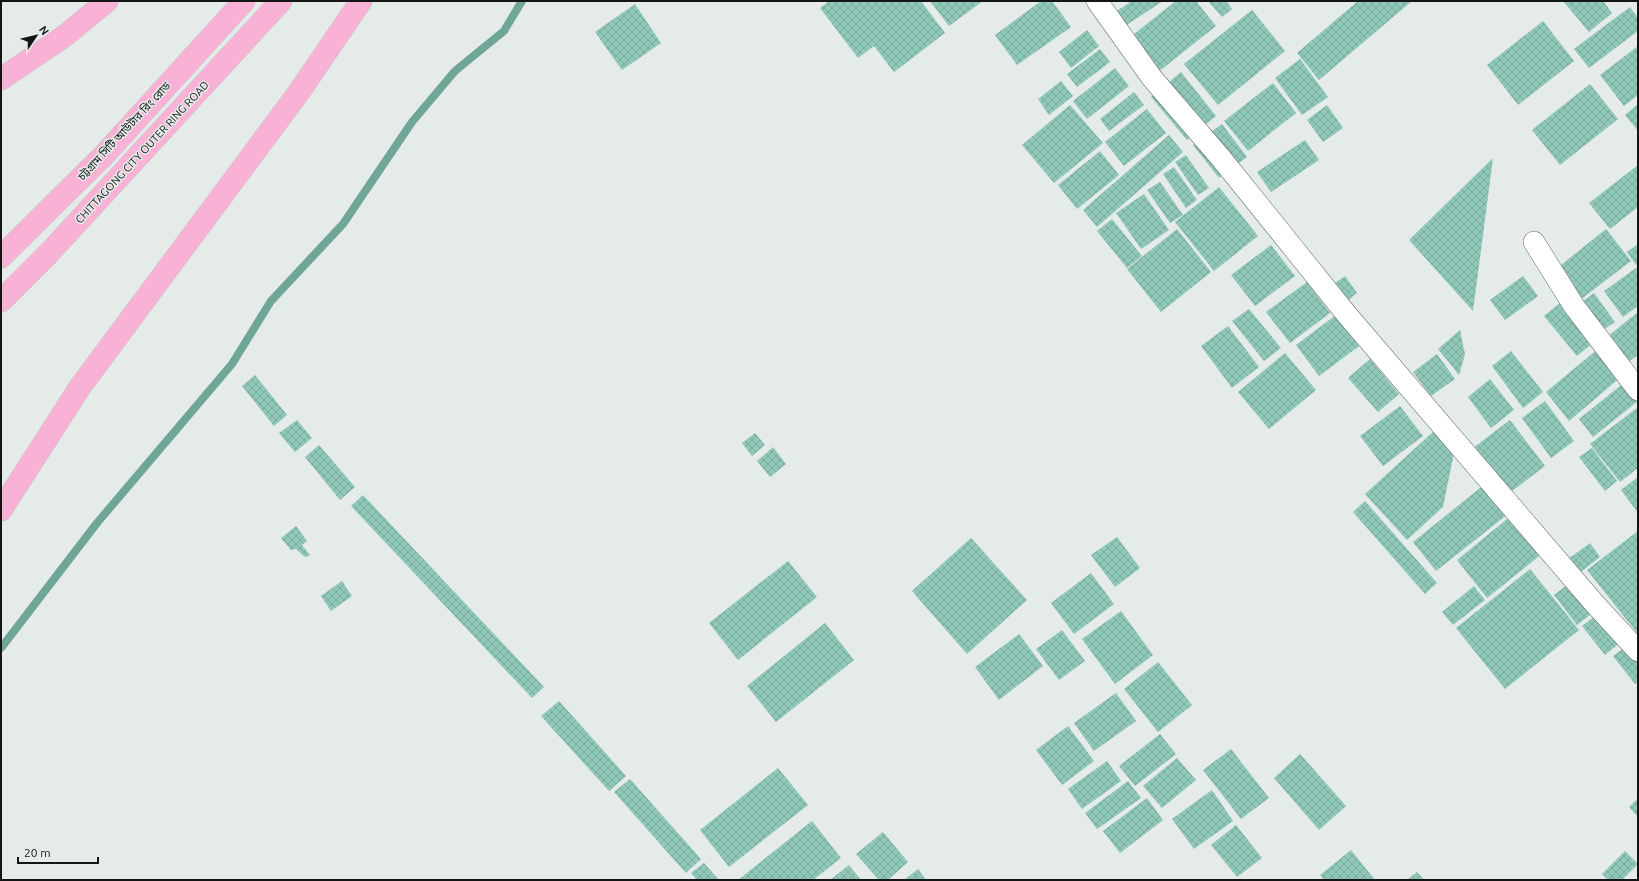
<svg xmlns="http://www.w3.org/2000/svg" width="1639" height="881" font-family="Ubuntu,'Noto Sans Bengali',sans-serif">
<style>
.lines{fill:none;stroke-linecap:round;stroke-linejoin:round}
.stream{stroke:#6fa698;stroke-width:8}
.building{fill:url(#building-cross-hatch)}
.minor-casing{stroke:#6a706e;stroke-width:22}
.primary-casing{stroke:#c7c7c7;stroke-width:23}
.minor{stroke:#fff;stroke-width:21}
.primary{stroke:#fab1d6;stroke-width:22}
.labels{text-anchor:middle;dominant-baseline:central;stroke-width:3;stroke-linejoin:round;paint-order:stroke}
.street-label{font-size:11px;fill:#141615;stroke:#e4ebe9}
</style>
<defs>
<pattern id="building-cross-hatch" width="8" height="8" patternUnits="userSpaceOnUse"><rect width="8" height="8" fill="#8fc8b9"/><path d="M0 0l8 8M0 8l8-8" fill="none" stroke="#7aab9e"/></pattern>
</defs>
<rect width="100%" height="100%" fill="#e4ebe9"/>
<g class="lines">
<path class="stream" d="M1,648L97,523L232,364L271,301L343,224L412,122L455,71L504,31L522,1"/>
</g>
<g class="building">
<path d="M829,1H921L945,33L894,72L874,46L858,58L820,8Z"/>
<path d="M930,1H983L949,26Z"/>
<path d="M1041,1H1052L1071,27L1017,65L995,35Z"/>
<path d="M1132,1H1163L1113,34L1103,20Z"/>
<path d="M1176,1H1196L1216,26L1147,81L1120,45Z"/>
<path d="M1208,1H1226L1232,9L1222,17Z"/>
<path d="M1358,1H1412L1319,80L1297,53Z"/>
<path d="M1563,1H1603L1612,13L1589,32Z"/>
<path d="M635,4L661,43L622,70L595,32Z"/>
<path d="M1630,7L1638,18V31L1589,68L1574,49Z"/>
<path d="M1252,10L1285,51L1218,105L1184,64Z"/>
<path d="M1543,21L1574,61L1518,105L1487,65Z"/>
<path d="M1087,30L1099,46L1071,68L1059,52Z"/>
<path d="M1638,46V95L1624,106L1600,75Z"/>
<path d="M1100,49L1110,62L1077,87L1067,74Z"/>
<path d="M1300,59L1328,97L1302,115L1275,78Z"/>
<path d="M1115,68L1129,86L1087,119L1073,101Z"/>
<path d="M1181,72L1216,116L1187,140L1151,97Z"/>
<path d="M1061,81L1073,96L1049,115L1038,99Z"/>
<path d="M1273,83L1296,113L1248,151L1224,121Z"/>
<path d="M1590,84L1618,119L1560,165L1532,130Z"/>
<path d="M1134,92L1144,105L1109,131L1100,119Z"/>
<path d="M1638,104V131L1625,115Z"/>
<path d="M1070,105L1103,143L1054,183L1022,145Z"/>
<path d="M1327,105L1343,128L1323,142L1307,120Z"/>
<path d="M1147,109L1166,133L1124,166L1105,142Z"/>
<path d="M1222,124L1247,157L1219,178L1193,145Z"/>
<path d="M1169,135L1183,152L1097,227L1083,210Z"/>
<path d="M1305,140L1319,160L1271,192L1257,172Z"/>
<path d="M1100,151L1119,175L1077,209L1058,185Z"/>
<path d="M1186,155L1209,188L1198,195L1175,162Z"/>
<path d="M1493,158L1473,311L1409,240Z"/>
<path d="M1638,165V207L1610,229L1589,203Z"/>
<path d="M1174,167L1197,200L1186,208L1163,174Z"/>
<path d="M1160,182L1183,215L1170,223L1147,190Z"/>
<path d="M1219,187L1258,236L1214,271L1175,222Z"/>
<path d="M1144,194L1169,230L1141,249L1116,213Z"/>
<path d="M1112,219L1142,256L1127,268L1097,231Z"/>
<path d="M1177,229L1211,272L1161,312L1127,269Z"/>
<path d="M1606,229L1631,261L1580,300L1556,269Z"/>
<path d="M1638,244V264L1636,265L1627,252Z"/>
<path d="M1271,245L1295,276L1255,306L1231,275Z"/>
<path d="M1636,268L1638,270V306L1623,317L1604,291Z"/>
<path d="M1345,276L1357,293L1341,306L1328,288Z"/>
<path d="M1523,276L1538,296L1505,320L1490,300Z"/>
<path d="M1307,282L1330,313L1290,343L1266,312Z"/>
<path d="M1594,293L1615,322L1600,332L1579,304Z"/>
<path d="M1561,302L1594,342L1577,356L1544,316Z"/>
<path d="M1249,309L1281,348L1264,361L1232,321Z"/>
<path d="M1638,312V355L1627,363L1607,337Z"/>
<path d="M1336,315L1359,346L1319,376L1296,345Z"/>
<path d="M1228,326L1259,367L1232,388L1201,346Z"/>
<path d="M1460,330L1465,354L1459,375L1438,349Z"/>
<path d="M1599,348L1622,376L1569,421L1546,392Z"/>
<path d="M1511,351L1543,392L1523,408L1492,366Z"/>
<path d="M1285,353L1316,390L1269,429L1238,392Z"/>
<path d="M1437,354L1455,379L1431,396L1413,372Z"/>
<path d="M1370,359L1399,394L1378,412L1348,378Z"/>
<path d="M255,375L287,415L274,426L242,386Z"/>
<path d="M1490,379L1514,410L1491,428L1468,397Z"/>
<path d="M1625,382L1638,398V401L1593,437L1579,419Z"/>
<path d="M1545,401L1574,441L1551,458L1522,418Z"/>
<path d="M1400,406L1423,436L1383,466L1360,436Z"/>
<path d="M1638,407V468L1620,482L1590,444Z"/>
<path d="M297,420L312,438L295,452L279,433Z"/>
<path d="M1510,420L1545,466L1508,494L1473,448Z"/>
<path d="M1433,432L1454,453L1443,507L1407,540L1365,494Z"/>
<path d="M755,433L765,445L752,456L742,443Z"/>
<path d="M319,445L355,487L340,500L305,457Z"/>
<path d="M773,447L786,464L770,477L757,461Z"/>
<path d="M1592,448L1617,481L1605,491L1579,457Z"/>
<path d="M1638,477V513L1621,490Z"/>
<path d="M1485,484L1508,514L1436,571L1413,542Z"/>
<path d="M363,495L544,687L532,698L351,506Z"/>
<path d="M1365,501L1437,583L1425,594L1353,512Z"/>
<path d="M1512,515L1543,553L1487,598L1457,560Z"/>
<path d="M296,526L307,541L302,545L310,555L305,557L296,549L291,550L281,538Z"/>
<path d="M1638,531V634L1587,570Z"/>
<path d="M1117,537L1140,568L1115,587L1091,555Z"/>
<path d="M971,538L1027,600L967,654L912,591Z"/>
<path d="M1590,543L1600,557L1578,574L1568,559Z"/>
<path d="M788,561L817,597L738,660L709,623Z"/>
<path d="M1530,569L1579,630L1505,689L1456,628Z"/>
<path d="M1091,573L1114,604L1074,634L1051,603Z"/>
<path d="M342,581L352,596L331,611L321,596Z"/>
<path d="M1572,581L1595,611L1577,625L1554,595Z"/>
<path d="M1474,586L1485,600L1453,625L1442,612Z"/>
<path d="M1121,611L1153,655L1115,684L1082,639Z"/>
<path d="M1600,612L1622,641L1605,655L1582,626Z"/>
<path d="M825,623L854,660L776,722L747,686Z"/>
<path d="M1062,630L1085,661L1059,680L1036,649Z"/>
<path d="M1019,634L1043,666L999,700L975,667Z"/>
<path d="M1628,645L1638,657V682L1635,684L1613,656Z"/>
<path d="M1158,662L1192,705L1158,732L1124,689Z"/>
<path d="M1116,693L1136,721L1094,751L1074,723Z"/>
<path d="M559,701L626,776L609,791L541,716Z"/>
<path d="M1068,726L1094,761L1062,785L1036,750Z"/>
<path d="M1160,734L1176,754L1135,786L1119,766Z"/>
<path d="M1231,749L1269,798L1241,819L1203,770Z"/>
<path d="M1300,754L1346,806L1319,830L1274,778Z"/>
<path d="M1177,758L1196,780L1162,808L1143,786Z"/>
<path d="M1107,761L1121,781L1082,809L1068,789Z"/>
<path d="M778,768L808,805L729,867L700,830Z"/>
<path d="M630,779L701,859L686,873L614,792Z"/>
<path d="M1128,781L1141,798L1097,829L1085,813Z"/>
<path d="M1212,790L1233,821L1194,849L1172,819Z"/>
<path d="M1147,798L1163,820L1120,853L1103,831Z"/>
<path d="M1638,798V817L1629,807Z"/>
<path d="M812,821L841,858L813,880H738Z"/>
<path d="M1236,825L1262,858L1237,877L1211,845Z"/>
<path d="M883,832L908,862L888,880H879L856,854Z"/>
<path d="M1351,850L1375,880H1324L1320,875Z"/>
<path d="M1625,851L1638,864L1622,880H1608L1602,874Z"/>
<path d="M704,863L719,880H697L691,873Z"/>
<path d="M849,865L861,880H830Z"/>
<path d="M918,869L926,880H904Z"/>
<path d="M1417,872L1424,880H1407Z"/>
</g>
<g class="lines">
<g class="minor-casing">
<g id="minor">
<path d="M1097,1L1152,78L1220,157L1348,316L1594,603L1638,651"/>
<path d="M1534,242L1574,306L1638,390"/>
</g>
</g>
<g class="primary-casing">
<g id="primary">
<path d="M1,79L66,35L107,1"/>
<path d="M1,257L104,155L244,1"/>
<path d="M1,301L49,253L281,1"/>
<path d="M1,510L80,387L299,92L361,1"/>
</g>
</g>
<use href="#minor" class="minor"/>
<use href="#primary" class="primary"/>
</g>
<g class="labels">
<g class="street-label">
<text transform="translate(124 131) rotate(-47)">চট্টগ্রাম সিটি আউটার রিং রোড</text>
<text transform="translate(142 152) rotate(-47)">CHITTAGONG CITY OUTER RING ROAD</text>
</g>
</g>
<rect width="1639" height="881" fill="none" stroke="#141615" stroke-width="4"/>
<g transform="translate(36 36) rotate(55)" stroke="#e4ebe9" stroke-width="3" paint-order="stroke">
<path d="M0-3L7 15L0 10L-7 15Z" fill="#141615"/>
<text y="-6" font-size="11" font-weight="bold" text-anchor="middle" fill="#141615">N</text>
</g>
<path d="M18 857v6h80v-6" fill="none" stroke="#141615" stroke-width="2"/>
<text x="24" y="857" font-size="12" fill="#141615" stroke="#e4ebe9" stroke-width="3" paint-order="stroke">20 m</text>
</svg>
